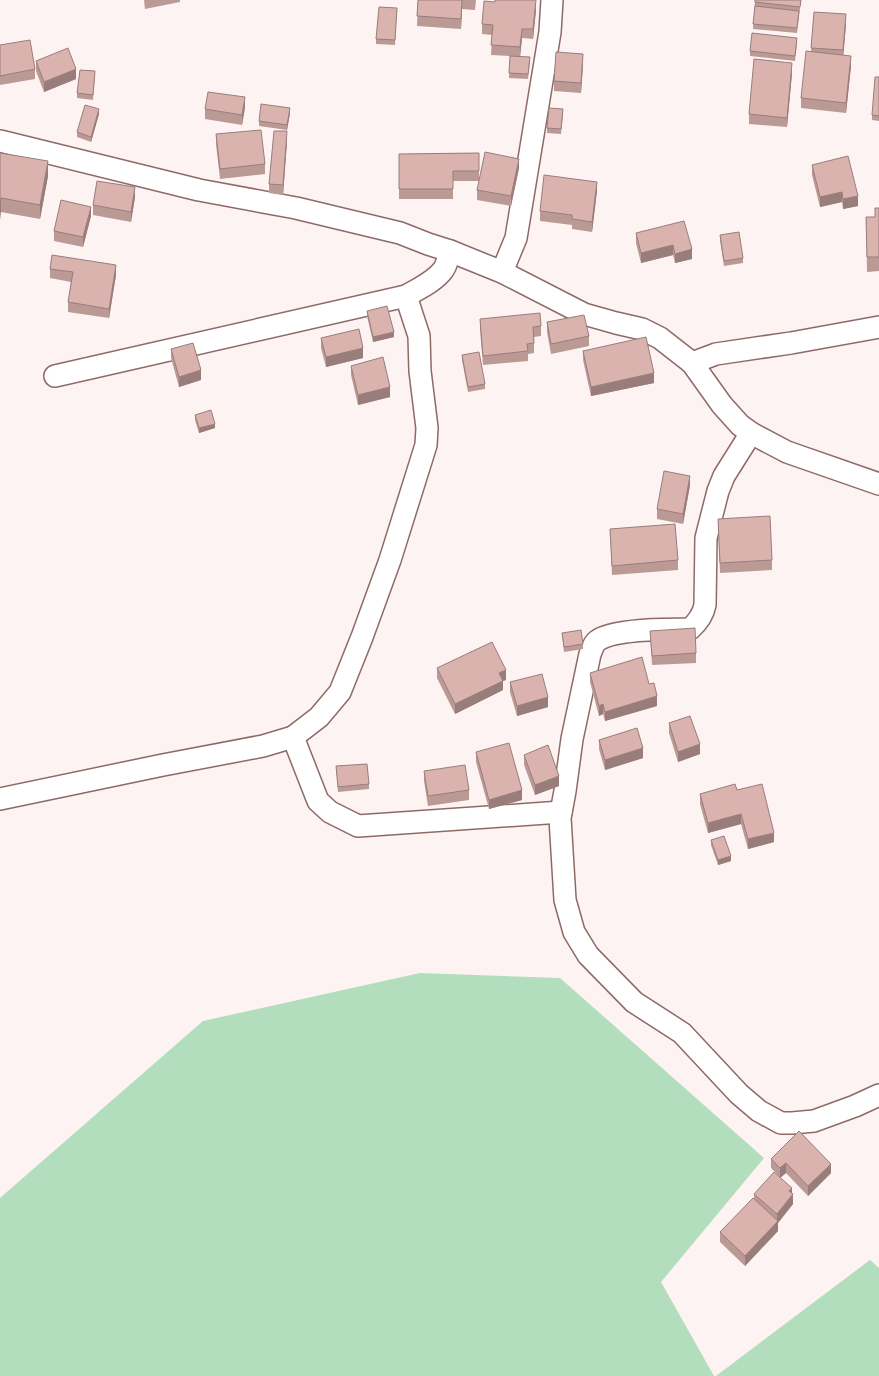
<svg xmlns="http://www.w3.org/2000/svg" width="879" height="1376" font-family="Arial,sans-serif">
<style>
.green{fill:#b2debd}
.lines{fill:none;stroke-linecap:round;stroke-linejoin:round}
.minor-casing{stroke:#8e6a67;stroke-width:24}
.minor{stroke:#fff;stroke-width:21}
.wall{fill:#bb9a96}
.shaded-wall{fill:#997d7a}
.building{fill:#dab3af;stroke:#997d7a}
</style>
<rect width="100%" height="100%" fill="#fcf3f2"/>
<g class="green">
<path d="M420,973L560,978L764,1158L661,1282L714,1376H0V1198L203,1021Z"/>
<path d="M870,1260L879,1268V1376H716Z"/>
</g>
<g class="lines">
<g class="minor-casing">
<g id="minor">
<path d="M0,141L199,190L296,208L400,233L428,244L450,251L502,272L584,314L616,323L642,329L660,338L692,363L722,405L740,425L751,433L787,452L879,484"/>
<path d="M502,272L516,238L550,32L552,0"/>
<path d="M692,363L716,354L791,343L879,327"/>
<path d="M55,376L406,296C418,289 434,282 443,270C447,265 448,257 450,251"/>
<path d="M751,433L724,476L718,491L706,538L705,605C703,615 698,622 690,629C670,629 612,629 597,641C593,644 592,650 590,654L572,739L565,791L560,818L565,900L574,932L588,955L634,1002L682,1033L739,1094L759,1111L781,1123H792L814,1121L855,1106L879,1095"/>
<path d="M293,737L318,801L330,812L358,826L561,812"/>
<path d="M0,799L163,765L263,746L293,737L319,717L340,692L362,637L390,560L426,445L427,428L420,371L419,336L406,296"/>
</g>
</g>
<use href="#minor" class="minor"/>
</g>
<g class="wall">
<path d="M144,0H180V2L145,9Z"/>
<path d="M418,0H476L475,10L462,9L461,29L417,26Z"/>
<path d="M755,0H801L797,33L753,29Z"/>
<path d="M397,8L395,45L376,44V39Z"/>
<path d="M536,10L533,39L522,38L520,57L530,62L528,79L509,78L510,56L491,55L492,35L482,34V24Z"/>
<path d="M814,12L846,24L843,55L851,66L846,113L801,108V98L811,52Z"/>
<path d="M797,43L795,61L750,56V51Z"/>
<path d="M0,45L35,69V79L0,85Z"/>
<path d="M36,61L76,79L44,92L36,71Z"/>
<path d="M583,64L581,93L554,91V81Z"/>
<path d="M792,73L787,127L749,124V114Z"/>
<path d="M95,76L93,100L77,98V93Z"/>
<path d="M879,77V121L872,120V115Z"/>
<path d="M245,107L242,125L205,119V109Z"/>
<path d="M290,113L287,130L259,126V121Z"/>
<path d="M99,114L91,142L77,137V132Z"/>
<path d="M563,114L561,134L547,133V128Z"/>
<path d="M216,134L265,164V174L220,179L216,144Z"/>
<path d="M287,141L283,195L269,193V184Z"/>
<path d="M0,153L48,176L40,219L1,212Z"/>
<path d="M479,153V181H453V199H399V154Z"/>
<path d="M812,165L858,206L843,209L842,202L820,207L812,175Z"/>
<path d="M519,168L511,206L477,200V190Z"/>
<path d="M597,191L592,232L572,229V225L540,221V211Z"/>
<path d="M135,197L131,222L93,215V205Z"/>
<path d="M879,208V271L867,272L866,217H875Z"/>
<path d="M91,216L83,247L54,241V231Z"/>
<path d="M636,233L692,249V259L675,263L673,255L641,263L636,243Z"/>
<path d="M720,235L743,258V263L724,266L720,240Z"/>
<path d="M50,269L116,275L109,318L68,312V302L71,282L50,278Z"/>
<path d="M367,311L394,337L373,342L367,316Z"/>
<path d="M480,319L541,326V336L534,337V353L528,354V361L483,365L480,329Z"/>
<path d="M547,322L589,336V346L551,354L547,332Z"/>
<path d="M321,338L363,358L326,367L321,348Z"/>
<path d="M171,349L201,380L179,387L171,358Z"/>
<path d="M583,351L654,383L591,396L583,360Z"/>
<path d="M462,355L485,384V389L468,392L462,360Z"/>
<path d="M351,366L390,397L358,405L351,375Z"/>
<path d="M195,415L215,428L199,433L195,420Z"/>
<path d="M690,485L683,524L657,519V509Z"/>
<path d="M718,519L772,560V570L720,573Z"/>
<path d="M610,529L678,560V570L612,575Z"/>
<path d="M650,631L696,653V663L652,665Z"/>
<path d="M562,633L583,644V649L564,652Z"/>
<path d="M437,668L506,680L503,681V690L455,714L437,678Z"/>
<path d="M590,673L649,684L657,706L605,721L603,714L599,716L590,682Z"/>
<path d="M510,682L548,707L517,716L510,692Z"/>
<path d="M669,723L700,754L678,762L669,733Z"/>
<path d="M599,740L643,758L605,770L599,749Z"/>
<path d="M476,752L522,800L489,809L476,762Z"/>
<path d="M524,755L559,786L535,795L524,765Z"/>
<path d="M336,766L369,784V789L338,792Z"/>
<path d="M424,771L469,790V800L428,806L424,781Z"/>
<path d="M737,790L774,842L748,849L741,824L708,833L700,804V794Z"/>
<path d="M711,840L731,861L718,865L711,845Z"/>
<path d="M771,1159L831,1173L808,1196L786,1173L780,1178L792,1193L793,1204L778,1223V1231L745,1266L720,1242V1232L754,1199V1194L780,1177L771,1168Z"/>
</g>
<g class="shaded-wall">
<path d="M462,0V9L461,29V19Z"/>
<path d="M536,0V10L533,39V29Z"/>
<path d="M846,14V24L843,60V50Z"/>
<path d="M522,29V38L520,57V47Z"/>
<path d="M583,54V64L581,93V83Z"/>
<path d="M851,56V66L846,113V103Z"/>
<path d="M792,63V73L787,127V118Z"/>
<path d="M76,69V79L44,92V82Z"/>
<path d="M245,97V107L242,125V115Z"/>
<path d="M290,108V113L287,130V125Z"/>
<path d="M99,109V114L91,142V137Z"/>
<path d="M287,131V141L283,195V185Z"/>
<path d="M519,159V168L511,206V196Z"/>
<path d="M48,161V176L40,219V205Z"/>
<path d="M597,182V191L592,232V222Z"/>
<path d="M135,187V197L131,222V212Z"/>
<path d="M842,192V202L820,207V197Z"/>
<path d="M858,196V206L843,209V199Z"/>
<path d="M1,198V212L0,220V205Z"/>
<path d="M91,207V216L83,247V237Z"/>
<path d="M673,245V255L641,263V253Z"/>
<path d="M692,249V259L675,263V254Z"/>
<path d="M116,265V275L109,318V309Z"/>
<path d="M394,332V337L373,342V337Z"/>
<path d="M363,348V358L326,367V357Z"/>
<path d="M201,370V380L179,387V377Z"/>
<path d="M654,373V383L591,396V387Z"/>
<path d="M390,387V397L358,405V395Z"/>
<path d="M215,424V428L199,433V428Z"/>
<path d="M690,476V485L683,524V514Z"/>
<path d="M506,670V680L503,681V690L455,714V704L499,673Z"/>
<path d="M657,696V706L605,721V712Z"/>
<path d="M548,697V707L517,716V706Z"/>
<path d="M603,704V714L599,716V706Z"/>
<path d="M700,744V754L678,762V752Z"/>
<path d="M643,748V758L605,770V760Z"/>
<path d="M559,776V786L535,795V785Z"/>
<path d="M522,790V800L489,809V800Z"/>
<path d="M741,814V824L708,833V823Z"/>
<path d="M774,833V842L748,849V839Z"/>
<path d="M731,856V861L718,865V860Z"/>
<path d="M786,1163V1173L780,1178V1168Z"/>
<path d="M831,1164V1173L808,1196V1186Z"/>
<path d="M792,1188V1196L793,1194V1204L778,1223V1231L745,1266V1256L777,1222V1214L789,1191Z"/>
</g>
<g class="building">
<path d="M418,0H462L461,19L417,16Z"/>
<path d="M495,0H536L533,29H522L520,47L491,45L493,25L482,24L484,1L495,2Z"/>
<path d="M755,0H801L800,7L755,2Z"/>
<path d="M755,6L799,11L797,28L753,24Z"/>
<path d="M379,7L397,8L395,40L376,39Z"/>
<path d="M814,12L846,14L843,50L811,48Z"/>
<path d="M752,33L797,38L795,56L750,51Z"/>
<path d="M30,40L35,69L0,76V45Z"/>
<path d="M68,48L76,69L44,82L36,61Z"/>
<path d="M806,51L851,56L846,103L801,98Z"/>
<path d="M556,52L583,54L581,83L554,81Z"/>
<path d="M510,56L530,57L528,74L509,73Z"/>
<path d="M754,59L792,63L787,118L749,114Z"/>
<path d="M80,70L95,71L93,95L77,93Z"/>
<path d="M875,77H879V116L872,115Z"/>
<path d="M208,92L245,97L242,115L205,109Z"/>
<path d="M261,104L290,108L287,125L259,121Z"/>
<path d="M85,105L99,109L91,137L77,132Z"/>
<path d="M549,108L563,109L561,129L547,128Z"/>
<path d="M261,130L265,164L220,169L216,134Z"/>
<path d="M274,131H287L283,185L269,184Z"/>
<path d="M485,152L519,159L511,196L477,190Z"/>
<path d="M0,153L48,161L40,205L1,198L0,205Z"/>
<path d="M479,153V171H453V189H399V154Z"/>
<path d="M848,156L858,196L843,199L842,192L820,197L812,165Z"/>
<path d="M544,175L597,182L592,222L572,219V215L540,211Z"/>
<path d="M97,181L135,187L131,212L93,205Z"/>
<path d="M61,200L91,207L83,237L54,231Z"/>
<path d="M875,208H879V257H867L866,217H875Z"/>
<path d="M684,221L692,249L675,254L673,245L641,253L636,233Z"/>
<path d="M739,232L743,258L724,261L720,235Z"/>
<path d="M52,255L116,265L109,309L68,302L73,272L50,269Z"/>
<path d="M387,306L394,332L373,337L367,311Z"/>
<path d="M540,313L541,326L533,327L534,343L527,344L528,351L483,356L480,319Z"/>
<path d="M584,315L589,336L551,344L547,322Z"/>
<path d="M359,329L363,348L326,357L321,338Z"/>
<path d="M646,337L654,373L591,387L583,351Z"/>
<path d="M193,343L201,370L179,377L171,349Z"/>
<path d="M479,352L485,384L468,387L462,355Z"/>
<path d="M383,357L390,387L358,395L351,366Z"/>
<path d="M211,410L215,424L199,428L195,415Z"/>
<path d="M664,471L690,476L683,514L657,509Z"/>
<path d="M770,516L772,560L720,563L718,519Z"/>
<path d="M675,524L678,560L612,566L610,529Z"/>
<path d="M695,628L696,653L652,656L650,631Z"/>
<path d="M581,630L583,644L564,647L562,633Z"/>
<path d="M492,642L506,670L499,673L503,681L455,704L437,668Z"/>
<path d="M642,657L649,684L654,683L657,696L605,712L603,704L599,706L590,673Z"/>
<path d="M542,674L548,697L517,706L510,682Z"/>
<path d="M690,716L700,744L678,752L669,723Z"/>
<path d="M637,728L643,748L605,760L599,740Z"/>
<path d="M509,743L522,790L489,800L476,752Z"/>
<path d="M548,745L559,776L535,785L524,755Z"/>
<path d="M367,764L369,784L338,787L336,766Z"/>
<path d="M465,765L469,790L428,796L424,771Z"/>
<path d="M735,784L737,790L762,784L774,833L748,839L741,814L708,823L700,794Z"/>
<path d="M724,836L731,856L718,860L711,840Z"/>
<path d="M799,1131L831,1164L808,1186L786,1163L780,1168L771,1159Z"/>
<path d="M774,1172L792,1188L789,1191L793,1194L777,1214L754,1194Z"/>
<path d="M753,1198L778,1221L745,1256L720,1232Z"/>
</g>
</svg>
